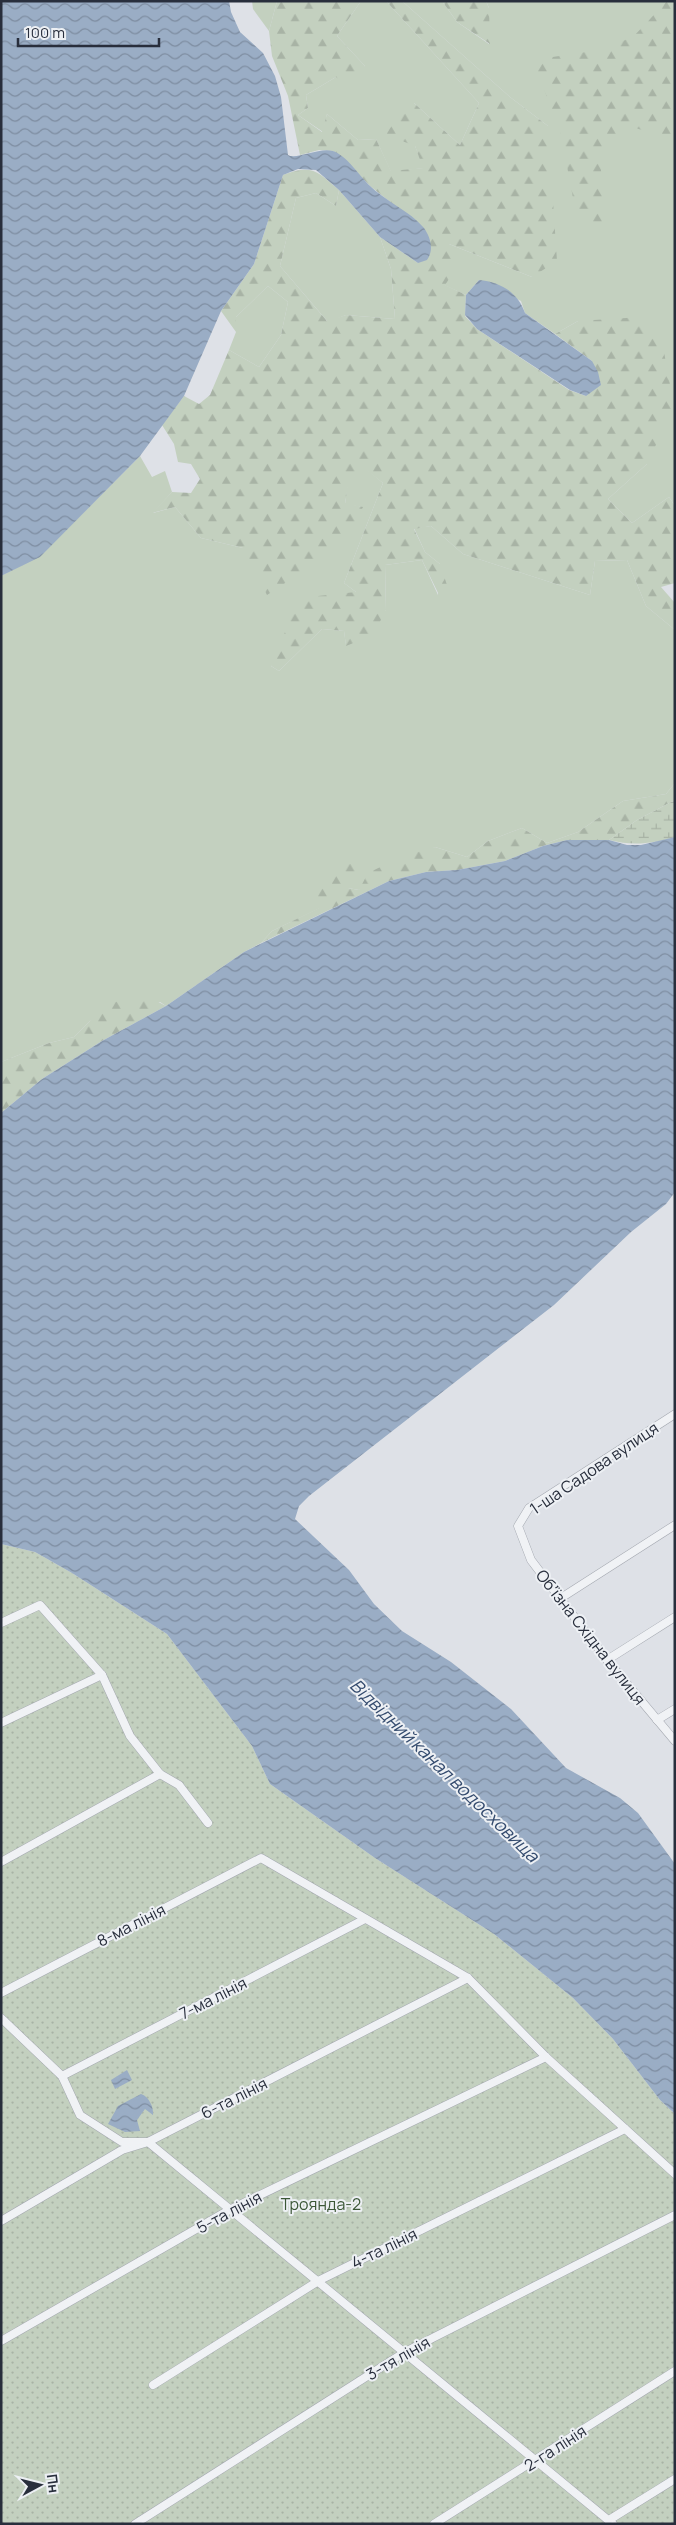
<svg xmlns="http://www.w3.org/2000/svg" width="676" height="2525" font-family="Manrope,sans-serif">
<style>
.grass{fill:#c3d0bf}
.forest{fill:url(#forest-firs)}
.wetland{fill:url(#wetland-marsh)}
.garden{fill:url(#garden-dots)}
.water{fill:url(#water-waves)}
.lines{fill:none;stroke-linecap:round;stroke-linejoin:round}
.street-casing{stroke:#a4a8b0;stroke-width:9}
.street{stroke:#f0f2f5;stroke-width:8}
.labels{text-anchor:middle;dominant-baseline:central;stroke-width:4;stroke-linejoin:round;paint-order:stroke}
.street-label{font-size:16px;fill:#282e3c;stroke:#edf0f4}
.park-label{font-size:16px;fill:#3b5736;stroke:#edf0f4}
.water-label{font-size:18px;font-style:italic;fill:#344b6e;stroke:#edf0f4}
</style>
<defs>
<pattern id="forest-firs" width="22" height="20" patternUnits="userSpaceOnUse" patternTransform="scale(1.25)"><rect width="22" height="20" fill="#c3d0bf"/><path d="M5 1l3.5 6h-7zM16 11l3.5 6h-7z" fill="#a8b3a5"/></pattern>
<pattern id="wetland-marsh" width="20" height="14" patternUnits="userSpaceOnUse" patternTransform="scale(1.25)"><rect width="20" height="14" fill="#c3d0bf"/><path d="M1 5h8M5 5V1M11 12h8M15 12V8" fill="none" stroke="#a8b3a5"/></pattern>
<pattern id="garden-dots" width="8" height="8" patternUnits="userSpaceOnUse" patternTransform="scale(1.25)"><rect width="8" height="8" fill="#c3d0bf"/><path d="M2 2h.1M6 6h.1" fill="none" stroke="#a8b3a5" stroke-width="1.8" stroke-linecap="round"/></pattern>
<pattern id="water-waves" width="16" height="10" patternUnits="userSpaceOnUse" patternTransform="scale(1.25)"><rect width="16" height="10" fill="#9aadc5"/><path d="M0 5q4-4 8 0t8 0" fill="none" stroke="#7e8da1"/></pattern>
</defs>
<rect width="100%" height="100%" fill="#dee1e7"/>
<g class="grass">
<path d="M252,1H277L269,31L253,9Z"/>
<path d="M361,1H386L479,103L460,145L414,103L415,146L424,168L391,172L376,139L358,140L327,114L323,132L298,115L308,108L306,95L336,77L365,66L337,36Z"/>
<path d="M402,1H442L457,22L489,44V8L486,1H675V506L669,497L632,523L608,499L647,464L578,321L555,334L525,313L521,301L479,280L466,295L444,285L449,244L532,277L548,126L510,97Z"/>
<path d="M339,190L380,237L391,269L395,319L346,315L328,322L280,266L296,198L316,193L336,206Z"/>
<path d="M268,286L288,302L281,335L259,367L229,350L236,332V317Z"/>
<path d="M140,456L152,477L165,471L172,492L153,513L175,507L201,538L243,548L362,507L345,504L348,481L365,468L383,483L344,583L356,592L271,666L279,671L322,629L344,631L346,645L386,610L385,565L422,560L438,595L440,564L425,552L414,528L431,526L463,554L590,595L595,561L627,560L646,606L675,630V783L666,794L623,801L578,832L547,843L522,828L488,841L467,857L435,847L359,890L348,888L320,908L272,931L261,943L244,952L166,1006L160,1002L90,1021L74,1037L49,1043L1,1062V576L40,556Z"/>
</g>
<g class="forest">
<path d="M277,1H361L337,36L365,66L351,88L336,77L306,95L308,108L298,115L322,132L327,114L358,140L376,139L391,171L423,168L415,146L384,134L414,103L460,145L479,103L386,1H402L510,97L548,126L557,261L532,277L449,244L455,270L445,285L466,295L465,316L477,329L569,390L586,396L592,361L555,334L578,321L642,317L664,352L674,406L647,464L608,499L632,523L669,497L675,506V583L661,587L675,603V630L646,606L627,560L595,561L590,595L463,554L431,526L414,529L425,552L440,564L448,588L439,595L422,560L385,565L386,610L373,635L346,646L344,631L322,629L279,671L271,666L299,598L356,592L344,583L383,483L365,469L349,481L345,503L363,507L346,543L267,595L243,548L201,538L175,507L152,513L172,492L191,493L200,479L191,464L178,462L174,444L162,425L184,396L199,404L210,395L229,350L259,367L281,335L288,302L268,286L236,317V332L221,311L254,264L283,175C312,164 317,171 339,190L336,206L316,193L296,198L280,266L327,321L346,315L395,319L391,269L380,237L418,263L423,228L370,186L343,158L333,151L319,150L300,155L288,96L272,56L269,31Z"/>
<path d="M442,1H486L489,8L490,44L457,22Z"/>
<path d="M667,1H675V134L664,137L626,125L599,151L602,180V222L589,226L576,214L561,134L537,71L546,58L599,50L633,37Z"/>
<path d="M675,783V800L637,820L609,840H567L543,846L505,861L457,870L426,872L389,881L261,943L272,931L319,908L310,887L328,881L337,860L358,865L348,888L359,890L368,873L401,857L435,847L467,857L488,841L522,828L547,843L578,832L623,801L666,794Z"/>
<path d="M145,995L166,1006L102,1041L42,1079L1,1113V1062L49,1043L74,1037L90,1021L115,1002Z"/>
</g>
<path class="wetland" d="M675,800V837C651,844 633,846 609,840L637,820Z"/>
<path class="garden" d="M1,1544L35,1552L72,1573L167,1634L252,1746L270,1784L375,1858L494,1934L541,1972L573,1998L613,2039L660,2100L675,2114V2524H1Z"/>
<g class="water">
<path d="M1,1H229L231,12L240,32L263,53L275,76L281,97L288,155C296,160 319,147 333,151C347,156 359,175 369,185C385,201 410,211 424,228C431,238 434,250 427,260L418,263L380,237L339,190L316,170L298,169L283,175L254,264L221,311L184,396L140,456L40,557L1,576Z"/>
<path d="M479,280C500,282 518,292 525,313L592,361L598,372L601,385L586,396L570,390L477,329L465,315L466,295Z"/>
<path d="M675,837V1192L666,1204L631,1232L554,1305L309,1496L299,1506L295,1519L349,1570L374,1604L402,1631L451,1662L511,1709L566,1768L620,1798L638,1813L675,1864V2114L660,2100L613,2039L573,1998L541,1972L494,1934L375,1858L270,1784L252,1746L167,1634L72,1573L35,1552L1,1544V1113L42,1079L102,1041L166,1006L244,952L389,881L426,872L457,870L505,861L543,846L567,840H609L627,845H641Z"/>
<path d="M127,2070L132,2080L115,2089L111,2080Z"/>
<path d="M141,2094C149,2096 154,2108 153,2115L145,2109L137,2120L140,2131L125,2132L108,2124L118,2106Z"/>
</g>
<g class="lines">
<g class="street-casing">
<g id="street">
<path d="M675,1414L529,1508L518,1526L531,1560L607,1660L675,1741"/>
<path d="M561,1598L675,1525"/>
<path d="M1,1623L40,1605L102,1675L130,1736L160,1774L179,1785L208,1823"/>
<path d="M607,1660L675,1617"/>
<path d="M657,1720L675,1709"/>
<path d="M1,1723L102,1675"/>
<path d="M1,1862L160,1774"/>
<path d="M1,1993L261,1858L468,1978L546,2057L675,2174"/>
<path d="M1,2018L62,2076L80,2115L122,2142H148L613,2524"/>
<path d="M62,2076L365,1919"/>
<path d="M1,2221L122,2150L148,2142L468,1978"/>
<path d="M1,2341L231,2209L546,2057"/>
<path d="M153,2385L320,2280L625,2129"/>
<path d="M609,2520L675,2479"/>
<path d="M135,2524L405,2352L675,2215"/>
<path d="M434,2524L675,2371"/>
</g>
</g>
<use href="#street" class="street"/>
</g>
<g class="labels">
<g class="street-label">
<text transform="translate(594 1468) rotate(-34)">1-ша Садова вулиця</text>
<text transform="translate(591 1637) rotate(52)">Обʼїзна Східна вулиця</text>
<text transform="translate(131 1925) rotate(-27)">8-ма лінія</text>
<text transform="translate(213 1998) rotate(-27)">7-ма лінія</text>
<text transform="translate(234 2098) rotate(-27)">6-та лінія</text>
<text transform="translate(229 2212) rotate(-28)">5-та лінія</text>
<text transform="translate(384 2248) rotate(-26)">4-та лінія</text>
<text transform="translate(398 2358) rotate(-30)">3-тя лінія</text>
<text transform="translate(555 2448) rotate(-33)">2-га лінія</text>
</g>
<g class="park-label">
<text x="321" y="2204">Троянда-2</text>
</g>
<g class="water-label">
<text transform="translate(445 1770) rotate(44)">Відвідний канал водосховища</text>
</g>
</g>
<rect width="676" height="2525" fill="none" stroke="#282e3c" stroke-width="5"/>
<g transform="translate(40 2485) rotate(83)" stroke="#edf0f4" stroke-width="4" paint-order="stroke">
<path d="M0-4L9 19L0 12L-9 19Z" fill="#282e3c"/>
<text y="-8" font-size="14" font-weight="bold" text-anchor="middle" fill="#282e3c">Пн</text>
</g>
<path d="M18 38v8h141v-8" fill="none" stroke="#282e3c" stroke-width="2.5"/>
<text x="25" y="38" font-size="15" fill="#282e3c" stroke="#edf0f4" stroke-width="4" paint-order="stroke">100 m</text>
</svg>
